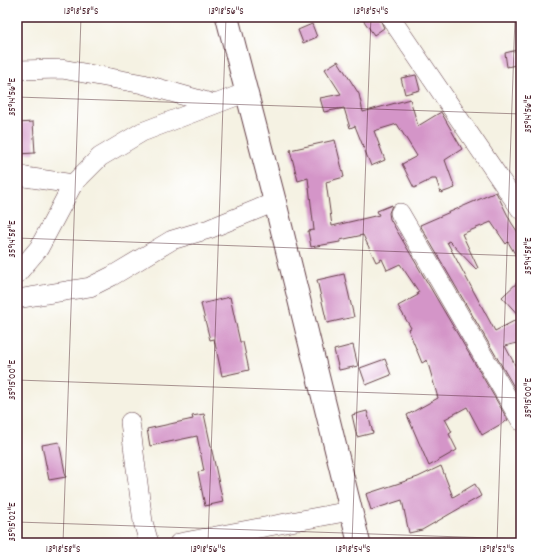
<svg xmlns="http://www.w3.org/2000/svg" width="538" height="560" font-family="Dekko,sans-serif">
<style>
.building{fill:#d495c8}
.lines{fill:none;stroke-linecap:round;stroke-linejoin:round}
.minor-casing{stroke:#643f47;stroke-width:20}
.tertiary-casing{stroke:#643f47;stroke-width:24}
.minor{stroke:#fff;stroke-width:19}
.tertiary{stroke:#fff;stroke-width:22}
.ticks{fill:none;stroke:#4a1f2b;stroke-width:1;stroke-opacity:0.45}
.neatline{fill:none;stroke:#4a1f2b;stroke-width:1.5}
.ticks-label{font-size:10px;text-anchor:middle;fill:#4a1f2b}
</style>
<rect width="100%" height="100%" fill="#fff"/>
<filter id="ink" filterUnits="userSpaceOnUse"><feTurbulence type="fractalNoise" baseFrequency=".025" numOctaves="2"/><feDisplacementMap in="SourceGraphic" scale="8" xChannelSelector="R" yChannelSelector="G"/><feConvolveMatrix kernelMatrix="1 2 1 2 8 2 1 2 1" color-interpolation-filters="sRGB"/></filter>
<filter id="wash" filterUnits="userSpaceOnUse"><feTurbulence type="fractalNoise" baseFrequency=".012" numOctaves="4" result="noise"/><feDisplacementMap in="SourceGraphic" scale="16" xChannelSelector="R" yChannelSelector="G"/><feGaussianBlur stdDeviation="0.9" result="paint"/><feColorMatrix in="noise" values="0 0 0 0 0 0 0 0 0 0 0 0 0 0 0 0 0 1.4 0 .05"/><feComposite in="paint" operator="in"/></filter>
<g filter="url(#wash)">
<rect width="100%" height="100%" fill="#f5f2e3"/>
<g id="blocks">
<g class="building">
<path d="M361,17H379L384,28L374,35Z"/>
<path d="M312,24L317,37L303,43L298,30Z"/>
<path d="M517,50L520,64L507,67L505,53Z"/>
<path d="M338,61L359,94L363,112L410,99L418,126L441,112L462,149L445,160L455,188L441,193L436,179H432L414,188L402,164L417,156L397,124L374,131L385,160L371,166L355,126L350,128L344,108L324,112L320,98L341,94L325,69Z"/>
<path d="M416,75L420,90L405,94L401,78Z"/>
<path d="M33,122L35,153L17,154V123Z"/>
<path d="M335,140L344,177L326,182L332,226L379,215L377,211L392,205L389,213L390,219L508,420L482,435L467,407L445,419L452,432L449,434L457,450L429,466L407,415L438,398L427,360L422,363L408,329L411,328L398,306L418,295L417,293L419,292L400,264L387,270L382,259L376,262L363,235L340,240V242L311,247L308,231L314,230L308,178L298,181L290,150Z"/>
<path d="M496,192L511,222L521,237V264L508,242L506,244L491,222L462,234L478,268L476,269L449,241L447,242L495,331L518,319L521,329V342L505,346L521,376V399L420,225Z"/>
<path d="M344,274L354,317L327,323L317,280Z"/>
<path d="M521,279V318L502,297Z"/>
<path d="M230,297L240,342H243L249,370L222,376L214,339L210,340L201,304Z"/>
<path d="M353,345L358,366L339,370L334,350Z"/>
<path d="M385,359L391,375L366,385L360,368Z"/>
<path d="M367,411L373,433L357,437L352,415Z"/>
<path d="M204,414L223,502L205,506L198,472L204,471L197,436L150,446L147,429L193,419L192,416Z"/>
<path d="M59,442L66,477L49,480L42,445Z"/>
<path d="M441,466L453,497L475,484L481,496L422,530L409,533L402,500L371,510L366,494L418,477Z"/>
</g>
</g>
</g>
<g filter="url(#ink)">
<use href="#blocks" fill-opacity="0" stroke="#643f47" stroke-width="1"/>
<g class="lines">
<g class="minor-casing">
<g id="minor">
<path d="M390,17L521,210"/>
<path d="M17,70L62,69L143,84L214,104"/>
<path d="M17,174L25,177L73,184"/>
<path d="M400,213L521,421"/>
<path d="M17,274L39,248L73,184L100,157L142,132L247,92"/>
<path d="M17,299L90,287L112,276L172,240L209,229L275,202"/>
<path d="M130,422L143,522L149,543"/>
<path d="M179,543L350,511"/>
</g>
</g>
<g class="tertiary-casing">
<path id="tertiary" d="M227,17L275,202L359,543"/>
</g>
<use href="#minor" class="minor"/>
<use href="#tertiary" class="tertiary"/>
</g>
</g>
<path class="ticks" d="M17,97L521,114M17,238L521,256M17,380L521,398M17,522L521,539M63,543L81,17M208,543L226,17M352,543L371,17M497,543L515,17"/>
<rect width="538" height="560" fill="none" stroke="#fff" stroke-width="44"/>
<rect x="22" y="22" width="494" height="516" class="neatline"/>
<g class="ticks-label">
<text x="81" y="14">13°18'58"S</text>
<text x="226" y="14">13°18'56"S</text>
<text x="371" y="14">13°18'54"S</text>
<text transform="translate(11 97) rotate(-90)" y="4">35°14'56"E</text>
<text transform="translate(527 114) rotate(-90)" y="4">35°14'56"E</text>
<text transform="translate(11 239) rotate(-90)" y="4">35°14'58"E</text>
<text transform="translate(527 256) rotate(-90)" y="4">35°14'58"E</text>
<text transform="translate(11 380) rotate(-90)" y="4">35°15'00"E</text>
<text transform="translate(527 398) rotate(-90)" y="4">35°15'00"E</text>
<text transform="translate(11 522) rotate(-90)" y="4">35°15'02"E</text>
<text x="63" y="552">13°18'58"S</text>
<text x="208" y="552">13°18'56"S</text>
<text x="353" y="552">13°18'54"S</text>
<text x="497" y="552">13°18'52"S</text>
</g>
</svg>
